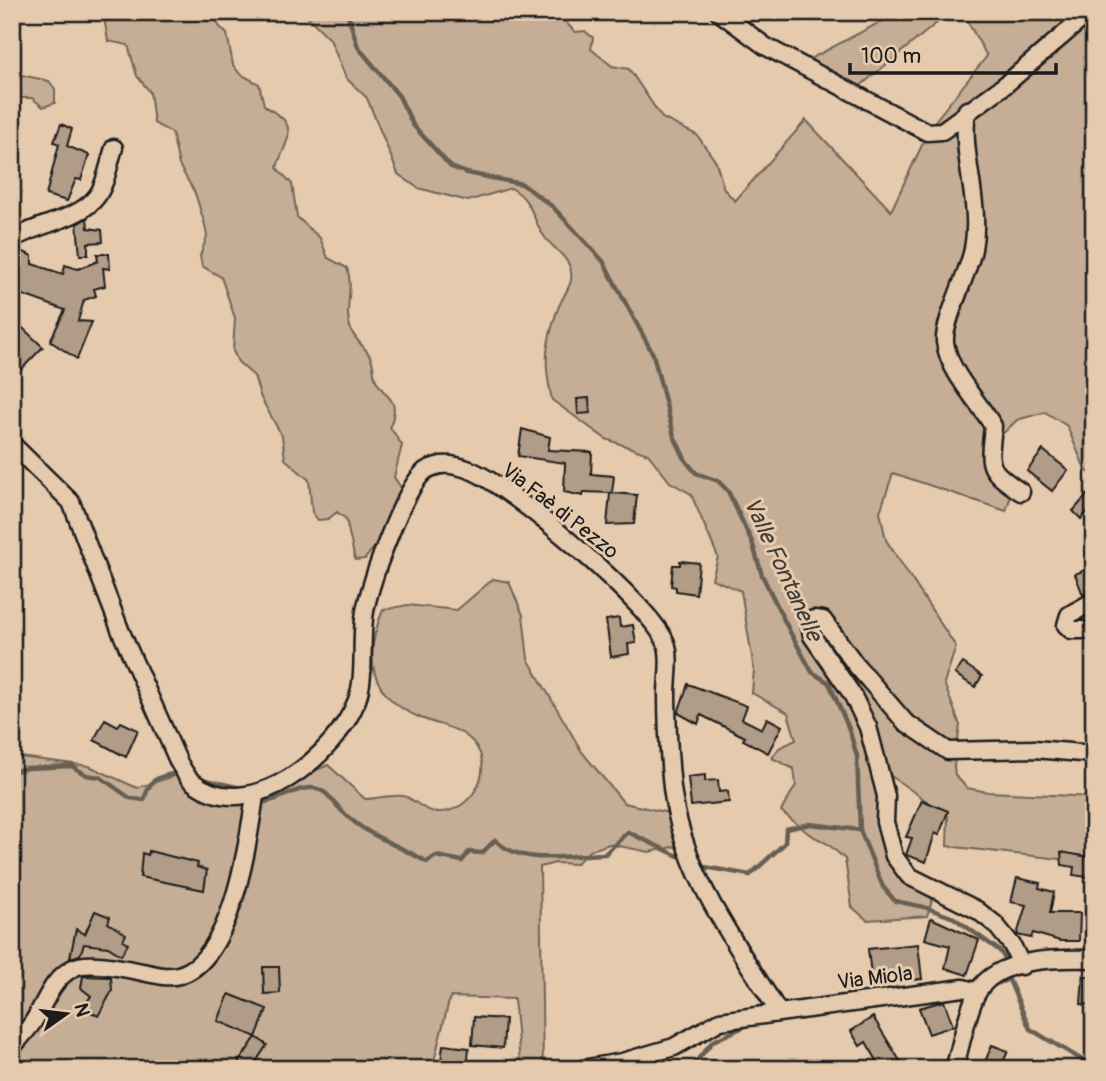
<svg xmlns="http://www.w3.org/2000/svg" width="1106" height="1081" font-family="Pangolin,sans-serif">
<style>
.green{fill:#c5ae95;stroke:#706558;stroke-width:2}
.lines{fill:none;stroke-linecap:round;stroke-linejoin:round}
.stream{stroke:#685e53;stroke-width:4.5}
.building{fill:#b19c87;stroke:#1c1c1c;stroke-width:2}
.street-casing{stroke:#1c1c1c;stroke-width:21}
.street{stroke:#e6caad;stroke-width:16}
.labels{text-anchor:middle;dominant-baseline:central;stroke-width:6;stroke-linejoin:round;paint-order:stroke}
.street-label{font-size:21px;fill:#1c1c1c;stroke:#e6caad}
.water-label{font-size:23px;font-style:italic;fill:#423d38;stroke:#e6caad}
</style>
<rect width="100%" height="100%" fill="#e6caad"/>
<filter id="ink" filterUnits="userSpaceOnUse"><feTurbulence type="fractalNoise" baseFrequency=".0143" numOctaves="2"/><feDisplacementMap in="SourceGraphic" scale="14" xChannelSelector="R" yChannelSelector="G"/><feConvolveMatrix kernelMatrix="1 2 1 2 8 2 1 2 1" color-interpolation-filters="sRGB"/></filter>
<g filter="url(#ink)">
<g class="green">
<path d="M103,12H213L219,26L227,34L233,65L240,74L259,84L264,105C270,110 278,114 283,119C297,134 280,152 277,168L292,184L297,217L320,238L328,258L347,268C355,290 342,310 352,332C357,342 367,349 371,358C374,365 373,373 376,380C386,401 401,396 390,427L402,445L394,477L400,486L418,497C407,519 379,538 365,559L355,560L346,519L337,512L328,519L318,520L312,512L309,480L285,459L282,436L261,398L254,376L238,362L233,351L235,318L221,277L202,266L200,256L207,236L205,225L195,193L179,165L172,133L154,123L150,92L137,76L128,45L108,41Z"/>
<path d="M303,12H556L575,32L585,31L593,38L591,49L612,66L629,69L662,118L697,135L716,162L724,189L735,201L806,120L891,211L931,126L987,56L962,12H1094V477L1085,469L1067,426L1045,412L1017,420L989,447L1013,489L1006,511L893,473L880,512L886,540L956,647L944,683L960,725L954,766L955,775L967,788L988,792L1094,797V863L947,846L948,816L891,776L876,781L885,853L934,894L927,916L867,920L852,907L845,859L828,844L809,834L781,811L796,785L794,769L772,758L779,748L796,740L788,713L752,693L754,669L741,591L712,579L718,557L691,494L670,482L648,454L606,439L552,400C547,378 544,357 550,335C553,324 555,314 560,304C566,289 576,283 569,265C563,252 551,247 544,236C531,218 534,201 511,188L468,201L418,188L398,174L367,98L346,78L330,39Z"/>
<path d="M899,12H950L854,91L808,60Z"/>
<path d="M12,73L49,81L55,89V103L43,107L32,98H12Z"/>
<path d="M493,579L509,582L523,615L528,659L582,752L624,803L674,814L685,841L677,846L649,852L609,844L589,851L576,864L555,863L540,867L543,1069H514L520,1063L514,999L450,997L432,1069H12V756L89,766L137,788L184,773L243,794L276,797L288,782L328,765L365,799C375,799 398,793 406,797C418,802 426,813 440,812C473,811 496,768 473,742C458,726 439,726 421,718C369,697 363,657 383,610L407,605L457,610Z"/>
</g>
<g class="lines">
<g class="stream">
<path d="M347,12L358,47L399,96L413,125L451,167L467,173L522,184L553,207L603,261L653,354L674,436L686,461L696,473L718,481L728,491L752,542L762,575L789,630L812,672L829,683L849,729L857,756L860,830L883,887L895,901L924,907L954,918L1000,951L1006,960"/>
<path d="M12,772L27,768L72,766L86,775L100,777L130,798L144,800C149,782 154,777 173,774"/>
<path d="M202,779L241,788"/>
<path d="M265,802C282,799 294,788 311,788C327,788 333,803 344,813C368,837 399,845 427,862L436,856L462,861L469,852L482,853L495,840C524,868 569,854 605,854L628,832L678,856"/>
<path d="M699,866L750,875L785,843L786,829L810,824L860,830"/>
<path d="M1007,975L1030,1029L1094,1067"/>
<path d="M991,986L1007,980"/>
<path d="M821,1015L843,1012"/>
<path d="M690,1069L713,1041L750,1024"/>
</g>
</g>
<g class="building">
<path d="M61,124L72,129L67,146L89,155L81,180L76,179L67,201L46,195L59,144L54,142Z"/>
<path d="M87,218L88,228L102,230L103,242L88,243V255H80L77,224Z"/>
<path d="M17,249L32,256V264L63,274L65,265L78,269L98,261L97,254H109L110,269L103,268L105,286L94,289L96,296L84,300L78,321L92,322L77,359L50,341L65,310L12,291V250Z"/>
<path d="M12,318L43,347L12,379Z"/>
<path d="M589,398L590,413L578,414L577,399Z"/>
<path d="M522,429L550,437L548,450L592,452L591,474L614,476L612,493L637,495L634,524L607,525L610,493L584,492L583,496L564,492L565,463L518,456Z"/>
<path d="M1043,450L1068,470L1052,491L1027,471Z"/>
<path d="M1094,487V504L1081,519L1073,511Z"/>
<path d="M680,561L699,563L696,594L676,591V587L671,586L673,565H680Z"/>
<path d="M1090,568L1094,592L1083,595L1075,574Z"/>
<path d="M619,618L620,627L633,625L636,643L628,644L629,654L611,657L606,620Z"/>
<path d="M963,663L982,676L975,687L955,674Z"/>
<path d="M688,684L747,706L742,719L762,729L767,718L782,726L768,753L743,740L745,737L701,715L698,724L678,713Z"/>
<path d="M105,719L118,726L121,722L138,730L126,757L94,740Z"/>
<path d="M705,775V781L718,780L719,792L728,791L729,802L691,806L688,777Z"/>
<path d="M922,800L948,811L939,835L935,833L926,862L906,855L912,838L906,837Z"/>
<path d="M149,851L198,863L197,867L207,870L204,890L140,877L142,853L148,855Z"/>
<path d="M1061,852L1094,858V878L1073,875L1074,867L1062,865Z"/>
<path d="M1017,878L1040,883L1039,888L1054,892L1050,913H1080L1079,941H1060L1033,933L1031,938L1017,935L1026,905L1011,902Z"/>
<path d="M95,911L110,917L108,923L126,934L123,940L128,944L121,955L108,947L84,944L80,955L70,958L76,929L85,934Z"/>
<path d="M931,918L979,940L967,975L945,968L950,946L925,939Z"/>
<path d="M918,944L922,979L872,984L868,949Z"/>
<path d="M263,967H279L280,993L264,994Z"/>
<path d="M83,976L111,977L112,991L98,1016L83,1008L91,996L81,988Z"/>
<path d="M1083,976L1094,977V1005L1081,1004Z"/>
<path d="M229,994L267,1009L256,1037L218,1021Z"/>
<path d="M944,1001L953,1026L929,1034L919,1008Z"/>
<path d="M474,1017L505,1019L503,1048L472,1045Z"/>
<path d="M873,1017L900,1061L887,1069H882L866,1042L860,1046L851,1031Z"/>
<path d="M256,1037L267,1045L251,1069H234Z"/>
<path d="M443,1045L469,1048L467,1069H440Z"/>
<path d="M992,1045L1008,1051L1004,1060L1026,1069H982Z"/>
</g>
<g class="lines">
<g class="street-casing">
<g id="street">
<path d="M719,12L765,46L927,132L942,131L1005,85L1090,12"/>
<path d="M967,110C960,156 982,203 973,249C969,272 943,322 945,342C949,373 978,400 993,426C989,466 985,468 1021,492"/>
<path d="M12,240C36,223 79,221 97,196C106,184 109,163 114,148"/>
<path d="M12,444L71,502L121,632L179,763C183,769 187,778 193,782C250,827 337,754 357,700C367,672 359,636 366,606C373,576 403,490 425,471C429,468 436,466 441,465C450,464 462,467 470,470C508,484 658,610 667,646C671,660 667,679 667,694C667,725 669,758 672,788C683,874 734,940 778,1011"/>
<path d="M1092,602L1069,615L1066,625L1071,630H1094"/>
<path d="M1022,966L1012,945L995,924L977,910L909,876L894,856L885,822L886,796L868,727L852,694L812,636L810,626L814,619L823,620L856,665L905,722L948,751L1034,749L1094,754"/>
<path d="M12,1047C19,1039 27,1031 33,1022C46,1002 51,980 73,968C91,958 142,973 163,976C230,984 248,842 255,796"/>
<path d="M582,1069L622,1062L674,1047L720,1021L963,988L978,992"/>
<path d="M954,1069C961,1047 967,1010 978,991C999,957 1059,958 1094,959"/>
</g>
</g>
<use href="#street" class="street"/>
</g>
</g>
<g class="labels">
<g class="street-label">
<text transform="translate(560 511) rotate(38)">Via Faè di Pezzo</text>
<text transform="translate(875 978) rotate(-7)">Via Miola</text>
</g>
<g class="water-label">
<text transform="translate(783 569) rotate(65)">Valle Fontanelle</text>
</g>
</g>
<rect width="1106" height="1081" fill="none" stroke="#e6caad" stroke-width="42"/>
<rect x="21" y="21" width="1064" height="1039" fill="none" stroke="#1c1c1c" stroke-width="2.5" filter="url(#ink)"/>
<g transform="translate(66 1014) rotate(76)" stroke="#e6caad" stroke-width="5" paint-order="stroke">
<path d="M0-5L12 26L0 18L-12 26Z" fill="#1c1c1c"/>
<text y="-10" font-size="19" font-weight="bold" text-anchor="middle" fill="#1c1c1c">N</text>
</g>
<path d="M850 63v10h206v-10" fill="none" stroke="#1c1c1c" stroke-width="3.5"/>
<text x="861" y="63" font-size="21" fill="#1c1c1c" stroke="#e6caad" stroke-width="5" paint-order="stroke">100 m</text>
</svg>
